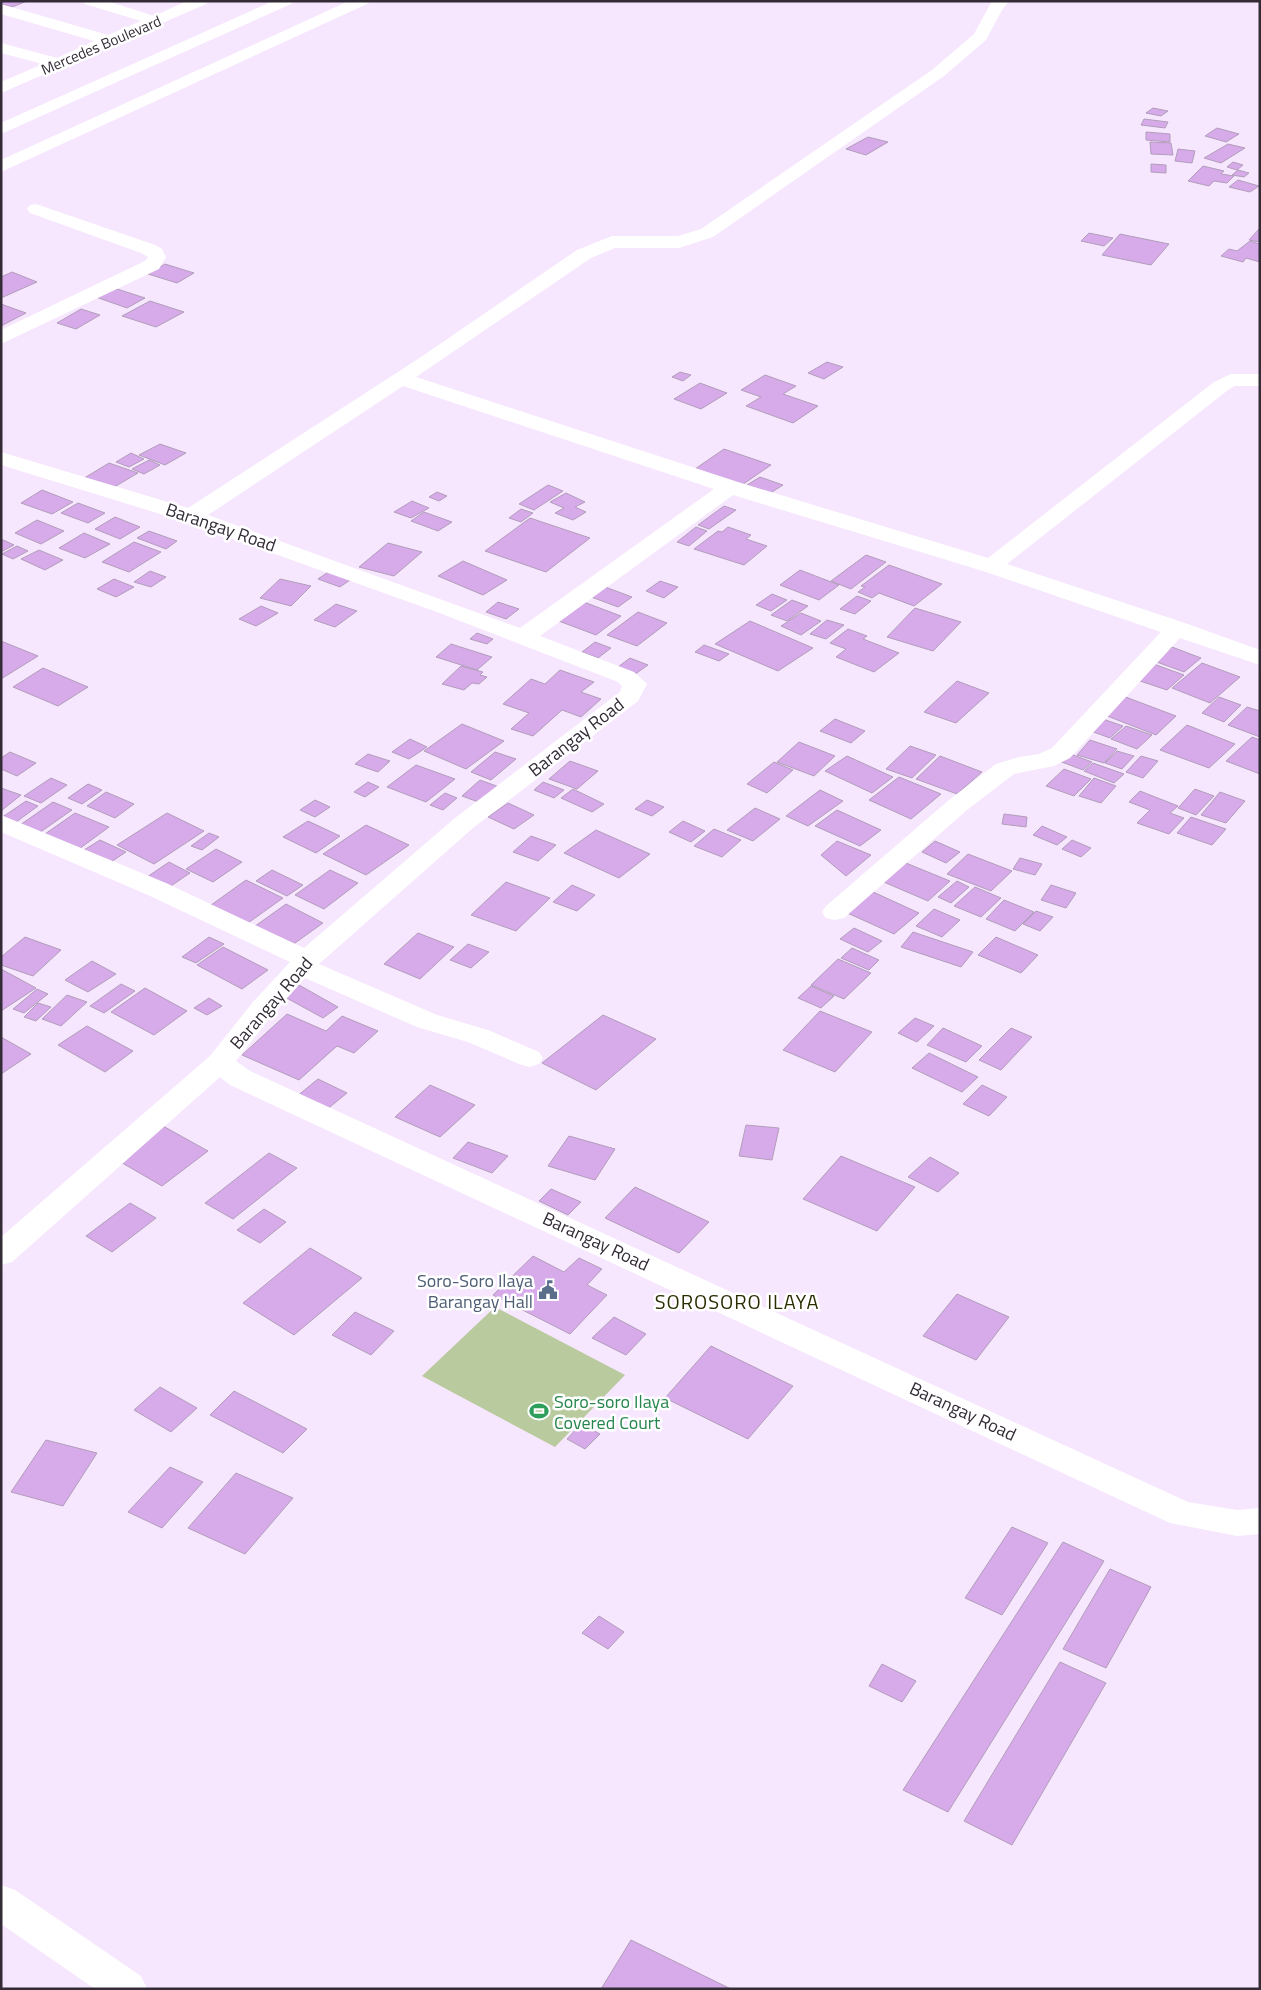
<svg xmlns="http://www.w3.org/2000/svg" width="1261" height="1990" font-family="'Titillium Web',sans-serif">
<style>
.green{fill:#b8ca9e}
.building{fill:#d7aaea;stroke:#b19eba}
.lines{fill:none;stroke-linecap:round;stroke-linejoin:round}
.street{fill:#fff;fill-rule:evenodd}
.labels{text-anchor:middle;dominant-baseline:central;stroke-width:5;stroke-linejoin:round;paint-order:stroke}
.far-street-label{font-size:15px;fill:#332b36;stroke:#fff}
.street-label{font-size:18px;fill:#332b36;stroke:#fff}
.service-label{font-size:18px;fill:#4e5e75;stroke:#fff;text-anchor:end}
.leisure-label{font-size:18px;fill:#27864d;stroke:#fff;text-anchor:start}
.quarter-label{font-size:20px;letter-spacing:1px;fill:#2b2c02;stroke:#fff}
</style>
<rect width="100%" height="100%" fill="#f7e7fe"/>
<path class="green" d="M495,1307L625,1375L555,1447L422,1376Z"/>
<g class="building">
<path d="M4,1H27L12,7L1,4Z"/>
<path d="M1153,108L1168,111L1161,116L1146,113Z"/>
<path d="M1144,119L1168,122L1165,128L1141,125Z"/>
<path d="M1217,128L1239,134L1226,142L1205,136Z"/>
<path d="M1146,132L1170,134V142L1146,140Z"/>
<path d="M868,137L888,142L866,155L846,149Z"/>
<path d="M1150,142L1171,143L1173,155L1151,154Z"/>
<path d="M1228,144L1245,148L1221,163L1204,158Z"/>
<path d="M1178,149L1195,151L1192,163L1175,161Z"/>
<path d="M1233,162L1243,165L1237,170L1227,167Z"/>
<path d="M1151,164L1166,165V173L1151,172Z"/>
<path d="M1203,166L1224,171L1221,174L1234,176L1227,183L1214,181L1209,186L1188,181Z"/>
<path d="M1238,170L1249,173L1244,177L1232,175Z"/>
<path d="M1238,180L1259,186L1250,192L1229,187Z"/>
<path d="M1259,229L1260,242L1249,240Z"/>
<path d="M1089,233L1113,238L1104,246L1081,241Z"/>
<path d="M1120,234L1169,244L1151,265L1102,255Z"/>
<path d="M1250,241L1260,244V262L1246,258L1243,262L1221,256L1229,249L1237,251Z"/>
<path d="M165,264L194,273L177,283L148,274Z"/>
<path d="M12,272L37,282L1,298V277Z"/>
<path d="M111,287L145,298L127,308L93,296Z"/>
<path d="M150,301L184,312L156,327L122,316Z"/>
<path d="M1,304L26,313L1,326Z"/>
<path d="M81,309L100,315L76,329L57,323Z"/>
<path d="M827,362L843,367L824,379L808,373Z"/>
<path d="M680,372L691,375L683,381L672,377Z"/>
<path d="M765,375L796,386L783,394L818,406L793,423L746,406L761,397L741,390Z"/>
<path d="M700,383L727,393L701,409L674,399Z"/>
<path d="M160,444L186,453L165,465L139,455Z"/>
<path d="M724,449L771,465L739,487L692,471Z"/>
<path d="M131,453L144,459L129,467L116,462Z"/>
<path d="M149,460L160,465L144,474L132,469Z"/>
<path d="M109,463L138,473L109,490L81,480Z"/>
<path d="M760,477L783,485L764,497L742,488Z"/>
<path d="M548,485L563,491L534,510L519,504Z"/>
<path d="M42,490L73,502L52,514L21,503Z"/>
<path d="M437,492L447,496L439,501L429,497Z"/>
<path d="M566,493L585,502L575,507L586,512L573,520L555,513L564,508L550,502Z"/>
<path d="M412,501L429,508L411,518L394,512Z"/>
<path d="M78,503L105,513L88,523L61,513Z"/>
<path d="M724,506L736,510L709,529L698,525Z"/>
<path d="M521,509L533,513L521,522L509,518Z"/>
<path d="M424,512L452,522L438,531L411,521Z"/>
<path d="M115,517L140,527L120,539L95,529Z"/>
<path d="M530,518L590,538L546,572L485,551Z"/>
<path d="M37,520L64,531L41,544L15,533Z"/>
<path d="M696,527L707,531L689,546L677,542Z"/>
<path d="M728,527L751,535L746,539L767,546L744,565L694,549L718,531L722,532Z"/>
<path d="M149,531L177,541L166,549L137,538Z"/>
<path d="M84,533L110,544L85,558L59,548Z"/>
<path d="M1,539L14,545L1,552Z"/>
<path d="M134,542L161,552L129,572L102,562Z"/>
<path d="M388,543L422,552L394,576L359,567Z"/>
<path d="M17,546L28,551L13,559L2,554Z"/>
<path d="M39,550L63,560L45,570L21,559Z"/>
<path d="M866,555L886,562L851,589L831,581Z"/>
<path d="M463,561L507,580L483,595L438,576Z"/>
<path d="M889,565L942,584L914,606L879,593L872,598L858,592L865,587L861,586Z"/>
<path d="M331,570L353,578L340,587L318,579Z"/>
<path d="M800,570L839,585L819,600L780,585Z"/>
<path d="M150,571L166,577L151,587L134,582Z"/>
<path d="M114,579L134,587L116,597L97,589Z"/>
<path d="M280,579L311,586L291,606L260,598Z"/>
<path d="M660,581L678,587L664,598L646,591Z"/>
<path d="M600,585L632,597L618,607L586,595Z"/>
<path d="M772,594L787,600L771,611L756,605Z"/>
<path d="M857,596L871,601L855,614L840,609Z"/>
<path d="M792,600L808,606L787,621L771,615Z"/>
<path d="M581,601L621,616L596,635L556,620Z"/>
<path d="M498,602L519,609L506,619L486,612Z"/>
<path d="M336,604L357,611L335,627L314,620Z"/>
<path d="M261,606L278,613L256,626L239,619Z"/>
<path d="M915,608L961,622L933,651L887,637Z"/>
<path d="M638,612L667,623L637,646L607,635Z"/>
<path d="M801,613L821,621L801,635L781,626Z"/>
<path d="M827,620L844,625L826,639L810,634Z"/>
<path d="M750,621L813,648L778,671L715,644Z"/>
<path d="M848,629L867,636L863,639L899,653L874,672L836,657L846,649L830,643Z"/>
<path d="M477,633L493,639L487,644L470,639Z"/>
<path d="M1,641L38,656L1,679Z"/>
<path d="M595,642L611,648L598,658L582,652Z"/>
<path d="M451,644L492,657L477,670L436,657Z"/>
<path d="M704,645L729,654L719,661L695,652Z"/>
<path d="M1172,647L1201,658L1184,672L1154,661Z"/>
<path d="M630,658L648,665L631,677L614,670Z"/>
<path d="M1151,663L1184,675L1167,690L1134,679Z"/>
<path d="M1202,663L1240,677L1210,703L1172,688Z"/>
<path d="M461,666L483,672L480,675L487,677L479,684L472,683L464,690L442,684Z"/>
<path d="M43,668L88,687L58,706L13,687Z"/>
<path d="M560,670L594,682L581,692L601,699L581,717L562,710L533,736L511,729L529,713L503,704L531,679L545,684Z"/>
<path d="M957,681L989,693L956,723L924,712Z"/>
<path d="M1123,696L1176,716L1156,735L1102,714Z"/>
<path d="M1219,697L1241,705L1224,722L1202,713Z"/>
<path d="M1247,707L1260,711V737L1228,725Z"/>
<path d="M1100,718L1123,726L1110,738L1088,730Z"/>
<path d="M835,719L865,731L851,743L820,731Z"/>
<path d="M462,724L504,741L466,769L424,751Z"/>
<path d="M1187,725L1235,744L1209,768L1160,750Z"/>
<path d="M1126,726L1152,735L1137,749L1111,739Z"/>
<path d="M1252,737L1260,740V774L1226,761Z"/>
<path d="M410,739L427,747L409,759L392,752Z"/>
<path d="M1090,740L1117,749L1104,763L1077,755Z"/>
<path d="M799,742L835,756L814,776L777,762Z"/>
<path d="M910,746L936,755L912,778L886,769Z"/>
<path d="M1117,751L1134,756L1122,769L1105,763Z"/>
<path d="M10,752L36,763L17,776L1,769V758Z"/>
<path d="M495,752L516,759L491,780L471,772Z"/>
<path d="M1068,753L1092,762L1083,770L1059,761Z"/>
<path d="M368,754L390,761L378,772L355,764Z"/>
<path d="M847,756L893,777L872,793L825,771Z"/>
<path d="M940,756L982,772L957,794L916,779Z"/>
<path d="M1141,756L1158,761L1143,778L1126,772Z"/>
<path d="M570,761L598,771L577,789L549,779Z"/>
<path d="M774,762L793,770L767,793L747,784Z"/>
<path d="M1093,763L1124,774L1114,783L1084,771Z"/>
<path d="M416,765L455,779L426,802L387,787Z"/>
<path d="M1064,769L1091,779L1074,796L1046,786Z"/>
<path d="M899,777L941,794L911,819L869,800Z"/>
<path d="M51,778L67,785L41,803L24,796Z"/>
<path d="M1094,778L1116,786L1101,803L1079,796Z"/>
<path d="M480,780L502,788L484,804L462,796Z"/>
<path d="M368,782L379,787L365,797L354,792Z"/>
<path d="M543,782L564,790L554,798L534,790Z"/>
<path d="M88,784L102,790L82,804L68,798Z"/>
<path d="M1,788L21,795L1,811Z"/>
<path d="M573,789L604,804L592,812L561,798Z"/>
<path d="M1195,789L1214,796L1196,815L1178,808Z"/>
<path d="M820,790L843,801L808,826L786,816Z"/>
<path d="M1140,791L1178,806L1170,813L1184,818L1169,834L1137,823L1150,810L1129,802Z"/>
<path d="M106,792L134,804L115,818L87,806Z"/>
<path d="M1220,792L1245,801L1226,823L1201,815Z"/>
<path d="M445,793L457,798L443,810L430,805Z"/>
<path d="M315,800L330,807L315,817L300,810Z"/>
<path d="M647,800L664,807L652,816L635,809Z"/>
<path d="M26,801L38,806L12,825L1,818Z"/>
<path d="M53,802L72,810L39,833L20,825Z"/>
<path d="M508,803L534,815L514,829L488,817Z"/>
<path d="M755,808L780,819L753,841L727,830Z"/>
<path d="M837,810L881,830L860,846L815,826Z"/>
<path d="M75,813L109,827L79,849L45,834Z"/>
<path d="M167,813L204,831L154,864L117,845Z"/>
<path d="M1004,814L1027,817L1026,827L1002,824Z"/>
<path d="M1191,817L1226,829L1212,845L1177,833Z"/>
<path d="M308,821L340,836L316,853L283,837Z"/>
<path d="M683,821L705,831L691,842L669,832Z"/>
<path d="M366,825L409,845L366,875L323,854Z"/>
<path d="M1042,826L1067,837L1057,845L1033,835Z"/>
<path d="M714,829L741,840L722,857L694,846Z"/>
<path d="M596,830L650,854L619,878L564,853Z"/>
<path d="M209,833L219,837L202,850L191,846Z"/>
<path d="M531,836L556,845L538,861L513,852Z"/>
<path d="M100,840L126,852L111,862L84,850Z"/>
<path d="M1072,840L1091,848L1081,857L1062,849Z"/>
<path d="M837,841L871,855L846,876L821,855Z"/>
<path d="M935,841L960,852L946,863L922,852Z"/>
<path d="M216,849L242,862L213,882L186,869Z"/>
<path d="M968,854L1012,871L991,891L947,874Z"/>
<path d="M1020,858L1042,864L1035,875L1013,869Z"/>
<path d="M901,861L950,881L928,901L879,880Z"/>
<path d="M169,862L190,873L165,890L144,879Z"/>
<path d="M272,870L303,885L287,896L256,881Z"/>
<path d="M330,870L358,883L324,909L295,895Z"/>
<path d="M246,880L283,898L248,923L211,905Z"/>
<path d="M957,881L969,887L951,903L938,897Z"/>
<path d="M506,882L550,898L516,931L471,915Z"/>
<path d="M572,885L595,895L577,911L553,902Z"/>
<path d="M1051,885L1076,893L1066,908L1041,900Z"/>
<path d="M975,887L1001,898L981,917L954,906Z"/>
<path d="M871,891L919,913L894,934L845,912Z"/>
<path d="M1004,900L1034,912L1015,931L986,919Z"/>
<path d="M286,904L323,923L288,948L251,929Z"/>
<path d="M934,909L960,920L942,937L916,926Z"/>
<path d="M1036,911L1053,917L1040,931L1023,924Z"/>
<path d="M854,928L882,941L868,952L840,939Z"/>
<path d="M913,932L973,952L961,967L901,947Z"/>
<path d="M418,933L454,947L420,979L384,964Z"/>
<path d="M25,937L61,950L33,976L1,965V957Z"/>
<path d="M209,937L224,944L196,963L182,957Z"/>
<path d="M996,937L1038,955L1021,973L978,955Z"/>
<path d="M468,944L489,952L471,968L450,960Z"/>
<path d="M223,947L268,970L242,989L197,965Z"/>
<path d="M852,948L879,960L869,970L841,958Z"/>
<path d="M838,959L871,973L844,999L811,985Z"/>
<path d="M92,961L116,974L88,992L65,980Z"/>
<path d="M1,969L36,988L1,1011Z"/>
<path d="M121,984L135,991L104,1013L90,1006Z"/>
<path d="M299,985L338,1007L323,1018L283,996Z"/>
<path d="M811,986L834,996L821,1008L798,998Z"/>
<path d="M145,988L187,1011L154,1035L111,1012Z"/>
<path d="M37,989L48,994L24,1013L13,1009Z"/>
<path d="M67,995L87,1002L61,1026L42,1019Z"/>
<path d="M209,998L222,1006L207,1015L194,1008Z"/>
<path d="M38,1003L51,1007L36,1021L24,1017Z"/>
<path d="M820,1011L872,1032L835,1072L783,1050Z"/>
<path d="M287,1014L326,1031L342,1016L378,1031L354,1053L337,1046L299,1080L242,1055Z"/>
<path d="M603,1015L656,1039L596,1090L542,1063Z"/>
<path d="M915,1018L934,1026L917,1042L898,1033Z"/>
<path d="M87,1026L133,1051L105,1072L58,1045Z"/>
<path d="M943,1028L982,1046L966,1062L927,1045Z"/>
<path d="M1011,1028L1032,1037L1001,1070L979,1060Z"/>
<path d="M1,1037L31,1054L1,1074Z"/>
<path d="M929,1053L978,1077L962,1092L912,1068Z"/>
<path d="M318,1079L347,1093L325,1111L296,1097Z"/>
<path d="M430,1085L475,1105L440,1137L395,1117Z"/>
<path d="M982,1085L1007,1097L989,1116L963,1104Z"/>
<path d="M746,1125L779,1128L772,1160L739,1156Z"/>
<path d="M163,1126L208,1151L162,1186L117,1160Z"/>
<path d="M569,1136L615,1149L595,1180L548,1166Z"/>
<path d="M468,1142L492,1150L508,1156L492,1173L453,1158Z"/>
<path d="M269,1153L297,1168L233,1219L205,1203Z"/>
<path d="M841,1156L915,1187L877,1231L803,1199Z"/>
<path d="M930,1157L959,1173L938,1192L908,1177Z"/>
<path d="M635,1187L709,1222L679,1253L605,1218Z"/>
<path d="M551,1189L581,1202L568,1215L539,1201Z"/>
<path d="M130,1203L156,1218L112,1252L86,1236Z"/>
<path d="M264,1209L286,1222L260,1243L237,1230Z"/>
<path d="M310,1248L362,1278L294,1335L243,1303Z"/>
<path d="M533,1256L564,1272L579,1258L602,1269L587,1285L607,1295L570,1334L493,1295Z"/>
<path d="M957,1294L1009,1317L976,1360L923,1336Z"/>
<path d="M355,1312L394,1331L371,1355L332,1335Z"/>
<path d="M614,1317L646,1334L626,1355L592,1338Z"/>
<path d="M711,1346L793,1386L748,1439L665,1398Z"/>
<path d="M160,1387L197,1408L171,1432L134,1410Z"/>
<path d="M234,1391L307,1429L283,1453L210,1415Z"/>
<path d="M581,1424L600,1434L585,1449L567,1439Z"/>
<path d="M46,1440L97,1453L63,1506L11,1492Z"/>
<path d="M170,1467L203,1482L162,1528L128,1512Z"/>
<path d="M236,1473L293,1498L245,1554L188,1528Z"/>
<path d="M1012,1527L1048,1543L1002,1615L965,1598Z"/>
<path d="M1063,1542L1104,1561L948,1812L903,1790Z"/>
<path d="M1110,1569L1151,1587L1106,1668L1063,1649Z"/>
<path d="M599,1616L624,1632L608,1649L582,1633Z"/>
<path d="M1060,1662L1106,1683L1012,1845L964,1821Z"/>
<path d="M882,1664L916,1681L902,1702L869,1686Z"/>
<path d="M631,1940L731,1989H601Z"/>
</g>
<g class="lines">
<g class="street">
<path d="M82,1H107L154,16L187,1H209L206,4L1,93V82L43,64L1,53V43L57,58L94,41L1,14V4L108,35L141,21L85,4Z"/>
<path d="M273,1H294L291,4L1,134V123Z"/>
<path d="M349,1H370L367,4L1,172V160Z"/>
<path d="M992,1H1009L1002,10L986,40L944,76L713,237L679,248H615L591,258L416,377L738,482L988,558L1214,382L1231,374H1260V386H1235L1228,390L1007,564L1185,623L1260,650V665L1180,638L1070,758L1054,766L1014,774L967,810L844,918L835,920L826,918L822,912L826,906L949,800L996,764L1019,757L1039,754L1052,748L1161,632L983,571L733,495L540,636L634,672L647,684L638,701L473,828L319,964L437,1015L488,1030L539,1052L543,1058L539,1064L529,1067L519,1064L468,1042L417,1027L305,978L273,1014L236,1061L250,1071L1188,1502L1237,1510L1260,1508V1534L1237,1536L1170,1523L230,1085L220,1077L12,1262L1,1265V1237L210,1056L253,1002L290,962L148,895L1,832V815L166,883L304,948L455,818L620,692L622,686L618,682L437,612L183,521L1,465V452L188,508L421,357L577,250L612,236H678L701,229L932,70L974,34ZM403,386L714,489L520,628L208,515Z"/>
<path d="M36,204L155,245L162,249L166,257L159,269L1,344V330L145,261L148,257L141,253L30,213L27,209L30,205Z"/>
<path d="M1,1885L15,1890L141,1976L147,1989H95L1,1924Z"/>
</g>
</g>
<defs>
<g id="civic-bare" transform="scale(1.5)"><path d="M-.6-6.5H3V-4.5H.6V-3L4-1V1h2V6H-6V1h2V-1L-.6-3ZM-1.2 2.5V6h2.4V2.5Z" fill="#5c6f8a" stroke="#fff" stroke-width="2.5" paint-order="stroke"/></g>
<g id="stadium-bare" transform="scale(1.5)"><path d="M0-5a6.5 5 0 1 0 0 10a6.5 5 0 1 0 0-10ZM-3.5-1.8h7v3.6h-7Z" fill="#2e9e5b" stroke="#fff" stroke-width="2.5" paint-order="stroke"/></g>
</defs>
<g fill-rule="evenodd">
<use href="#civic-bare" x="548" y="1290"/>
<use href="#stadium-bare" x="539" y="1411"/>
</g>
<g class="labels">
<g class="far-street-label">
<text transform="translate(101 45) rotate(-23)">Mercedes Boulevard</text>
</g>
<g class="street-label">
<text transform="translate(221 527) rotate(19)">Barangay Road</text>
<text transform="translate(576 737) rotate(-38)">Barangay Road</text>
<text transform="translate(271 1003) rotate(-49)">Barangay Road</text>
<text transform="translate(596 1241) rotate(25)">Barangay Road</text>
<text transform="translate(963 1411) rotate(25)">Barangay Road</text>
</g>
<g class="service-label">
<text x="533" y="1280">Soro-Soro Ilaya<tspan x="533" dy="21">Barangay Hall</tspan></text>
</g>
<g class="leisure-label">
<text x="554" y="1401">Soro-soro Ilaya<tspan x="554" dy="21">Covered Court</tspan></text>
</g>
<g class="quarter-label">
<text x="737" y="1301">SOROSORO ILAYA</text>
</g>
</g>
<rect width="1261" height="1990" fill="none" stroke="#332b36" stroke-width="5"/>
</svg>
